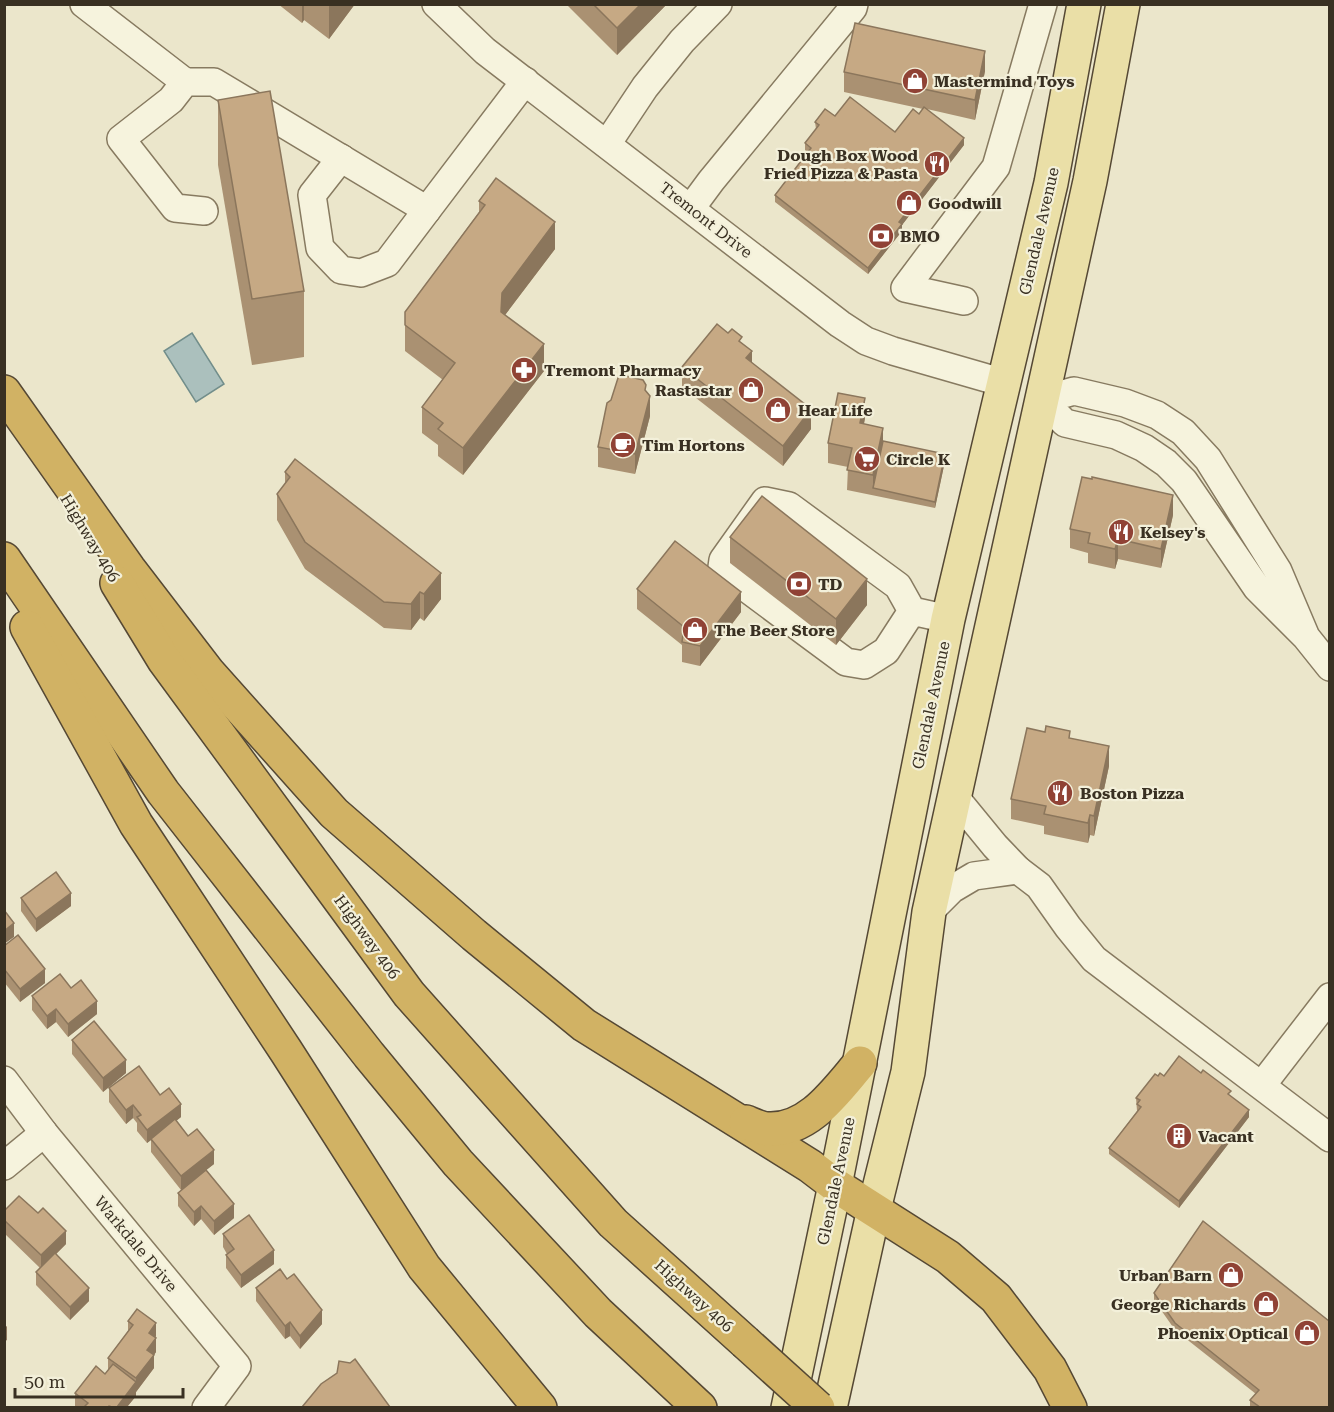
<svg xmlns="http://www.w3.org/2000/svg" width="1334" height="1412" font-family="'Roboto Serif',serif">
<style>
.water{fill:#abc0bd;stroke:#728e8b;stroke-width:1.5}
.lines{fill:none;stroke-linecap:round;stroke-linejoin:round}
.minor-casing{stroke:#877a60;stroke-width:30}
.major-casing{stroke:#554834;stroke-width:36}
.highway-casing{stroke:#554834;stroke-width:36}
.minor{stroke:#f6f3dd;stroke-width:27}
.major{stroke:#eadfa7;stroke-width:33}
.highway{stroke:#d1b264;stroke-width:33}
.highway-bridge-casing{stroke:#554834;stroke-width:36;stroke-linecap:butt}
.highway-bridge{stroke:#d1b264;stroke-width:33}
.wall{fill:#aa9172}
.shaded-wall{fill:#8b765c}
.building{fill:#c6a984;stroke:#8b765c;stroke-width:1.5}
.labels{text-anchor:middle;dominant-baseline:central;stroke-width:4.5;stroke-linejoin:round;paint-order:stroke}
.poi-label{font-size:16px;font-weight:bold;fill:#393022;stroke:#f3f0da;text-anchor:start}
.street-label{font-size:16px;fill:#393022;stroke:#f3f0da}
</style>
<rect width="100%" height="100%" fill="#ebe6cb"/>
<path class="water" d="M192,333L224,384L196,402L164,351Z"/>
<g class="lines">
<g class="minor-casing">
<g id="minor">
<path d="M84,4L185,82"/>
<path d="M436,4L485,51L840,324L866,341L893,351L1004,383"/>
<path d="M607,144L645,87L682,41L718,4"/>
<path d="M341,158L312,195L320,248L341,270L361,273L387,263L427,210"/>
<path d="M691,208L711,181L853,8L854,4"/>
<path d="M204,211L175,208L121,139L171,100L185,82H214L427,210L525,81"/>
<path d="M964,301L905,288L996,167L1043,4"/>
<path d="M912,611L886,651L864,665L846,662L726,573L722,567L723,560L765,501L789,506L898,586L912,611L948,619"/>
<path d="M1306,637L1278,571L1208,459L1183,432L1157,415L1125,403L1074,391L1042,400L1065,423L1116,435L1144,448L1166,463L1184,481L1257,588L1306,637L1330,667"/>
<path d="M954,796L995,846L1018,870L1039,886L1068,927L1094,959L1330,1138"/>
<path d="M929,912L952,889L974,876L1018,870"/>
<path d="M4,1080L44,1133L237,1366L206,1408"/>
<path d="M1262,1085L1330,997"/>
<path d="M4,1166L44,1133"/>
</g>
</g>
<g class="major-casing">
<g id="major">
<path d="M788,1408L835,1185L948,619L1051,183L1084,4"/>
<path d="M830,1408L874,1209L908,1072L929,912L1090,181L1123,4"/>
</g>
</g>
<g class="highway-casing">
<g id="highway">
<path d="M4,392L129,569L208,672L334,813L474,935L584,1025L810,1166L835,1185L948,1257L996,1298L1050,1369L1070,1408"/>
<path d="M4,559L163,792L369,1055L458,1163L598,1313L700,1408"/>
<path d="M117,583L164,660L409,994L613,1223L745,1342"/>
<path d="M27,627L136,824L286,1051L424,1267L540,1408"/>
<path d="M746,1122C753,1125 761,1129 768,1129C809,1131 836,1091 860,1063"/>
</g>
</g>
<use href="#minor" class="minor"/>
<use href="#major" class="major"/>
<use href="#highway" class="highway"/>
<g class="highway-bridge-casing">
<path id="highway-bridge" d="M745,1342L818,1408"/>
</g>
<use href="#highway-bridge" class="highway-bridge"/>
</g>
<g class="wall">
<path d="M278,4H355L329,39L304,20L302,23Z"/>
<path d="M566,4H667L617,55Z"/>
<path d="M985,71L975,120L927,109L964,145L902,225V231L868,274L775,202V195L808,153L805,150V143L816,129L815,122L835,116L895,132L919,114L923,109L844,92V72Z"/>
<path d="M218,100L304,291V357L252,365L218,165Z"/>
<path d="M479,201L555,249L505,315L544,371L463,475L438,456V445L422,433V407L443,380L405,351V312L479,212Z"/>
<path d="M742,343L752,363L811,429L783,466L682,387V367Z"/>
<path d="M646,391L650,416L635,474L598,467V447Z"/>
<path d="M865,418L864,424L883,441L945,461L935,508L847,490L848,467L828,463V443Z"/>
<path d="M285,472L441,599L424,621L420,618L411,630L384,628L305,569L277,520V494L285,484Z"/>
<path d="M1173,515L1161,568L1118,559L1115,569L1088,563V553L1070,548V529Z"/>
<path d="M730,537L867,605L836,645L730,563Z"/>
<path d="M637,589L741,612L700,666L682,662V645L637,609Z"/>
<path d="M1070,738L1109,766L1094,836L1090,835L1088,843L1044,834V826L1011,819V799Z"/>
<path d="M21,898L71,906L36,932L21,911Z"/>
<path d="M4,946L45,983L20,1002L4,982Z"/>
<path d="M71,988L97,1014L68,1037L56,1022L47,1029L32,1010V996Z"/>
<path d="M72,1040L126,1073L103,1092L72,1054Z"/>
<path d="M1158,1076H1164L1231,1096L1249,1117L1179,1208L1109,1154V1148L1137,1111L1136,1098Z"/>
<path d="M109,1088L160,1095L181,1117L176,1121L188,1136L214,1164L206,1170L234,1218L214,1235L201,1219L194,1226L178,1206V1193L181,1190L151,1152V1140L147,1143L137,1131V1123L133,1118L126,1124L109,1102Z"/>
<path d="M4,1211L66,1244L56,1254L89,1301L70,1320L36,1285V1272L40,1268L4,1233Z"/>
<path d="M223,1234L274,1264L241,1288L226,1268V1255L227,1254L223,1247Z"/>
<path d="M287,1279L322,1324L300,1349L290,1336L285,1339L256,1301V1288Z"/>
<path d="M1154,1293L1329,1407H1250V1400L1256,1394L1175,1330L1154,1300Z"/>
<path d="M128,1321L156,1336L155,1338L156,1352L154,1355V1368L136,1392V1396L127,1407H75V1393L105,1374L108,1370V1358L128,1331Z"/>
</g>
<g class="shaded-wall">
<path d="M302,4H304V20L302,23Z"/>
<path d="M329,4H355L329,39Z"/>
<path d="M641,4H667L617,55V28Z"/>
<path d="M985,51V71L975,120V100Z"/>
<path d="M964,138V145L902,225V231L868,274V268L899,222Z"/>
<path d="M555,222V249L502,319L501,312L502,293Z"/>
<path d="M544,344V371L463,475V448Z"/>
<path d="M752,351V371L746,358Z"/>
<path d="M650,396V416L635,474V454Z"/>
<path d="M865,398V418L860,443V423Z"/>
<path d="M811,409V429L783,466V446Z"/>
<path d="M883,428V448L873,488V475Z"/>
<path d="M945,454V461L935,508V502Z"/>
<path d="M1173,495V515L1161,568V549Z"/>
<path d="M1118,539V559L1115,569V549Z"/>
<path d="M441,573V599L424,621V594Z"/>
<path d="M867,579V605L836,645V619Z"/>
<path d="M420,592V618L411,630V604Z"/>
<path d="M741,592V612L700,666V646Z"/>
<path d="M1109,746V766L1094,836V816Z"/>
<path d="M1090,815V835L1088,843V823Z"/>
<path d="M71,893V906L36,932V919Z"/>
<path d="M14,923V937L4,944V931Z"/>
<path d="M45,969V983L20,1002V989Z"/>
<path d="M97,1001V1014L68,1037V1024Z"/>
<path d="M56,1009V1022L47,1029V1016Z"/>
<path d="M126,1060V1073L103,1092V1078Z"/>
<path d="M181,1104V1117L152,1140L151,1139V1140L147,1143V1130Z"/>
<path d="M133,1105V1118L126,1124V1110Z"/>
<path d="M1249,1110V1117L1179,1208V1201Z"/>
<path d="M214,1150V1164L181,1190V1176Z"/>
<path d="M234,1204V1218L214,1235V1221Z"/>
<path d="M201,1206V1219L194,1226V1212Z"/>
<path d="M66,1231V1244L41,1269V1255Z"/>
<path d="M274,1250V1264L241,1288V1275Z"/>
<path d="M89,1288V1301L70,1320V1307Z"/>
<path d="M322,1310V1324L300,1349V1336Z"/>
<path d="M290,1322V1336L285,1339V1326Z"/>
<path d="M156,1323V1336L149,1346V1333Z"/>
<path d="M7,1326V1340L4,1342V1328Z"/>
<path d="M156,1338V1352L154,1355V1368L136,1392V1396L127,1407H117L136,1382V1378L147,1350Z"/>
</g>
<g class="building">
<path d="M593,4H641L617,28Z"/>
<path d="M855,23L985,51L975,100L844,72Z"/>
<path d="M270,91L304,291L252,299L218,100Z"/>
<path d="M850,97L895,132L913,109L919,114L924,107L964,138L899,222L902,224L868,268L775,195L811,148L805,143L819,125L815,122L825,109L835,116Z"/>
<path d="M496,178L555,222L502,293L501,312L544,344L463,448L438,429L443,423L422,407L455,363L405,325V312L485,205L479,201Z"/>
<path d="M717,324L728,333L732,329L742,337L739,341L752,351L746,358L811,409L783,446L682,367Z"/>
<path d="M622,375L643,380L646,385L645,390L650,396L635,454L598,447L607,403L611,400L618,378Z"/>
<path d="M838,393L865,398L860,423L883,428L873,475L847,470L852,448L828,443Z"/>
<path d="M883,441L945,454L935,502L873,488Z"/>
<path d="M295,459L441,573L424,594L420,592L411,604L384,602L305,542L277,494L290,477L285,472Z"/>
<path d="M1082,477L1092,479V477L1173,495L1161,549L1118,539L1115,549L1088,543L1090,533L1070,529Z"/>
<path d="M762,496L867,579L836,619L730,537Z"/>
<path d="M675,541L741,592L700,646L682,642L684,627L637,589Z"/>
<path d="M1046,726L1070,731L1069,738L1109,746L1094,816L1090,815L1088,823L1044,814L1046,806L1011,799L1027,728L1045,732Z"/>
<path d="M56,872L71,893L36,919L21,898Z"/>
<path d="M4,910L14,923L4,931Z"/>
<path d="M18,935L45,969L20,989L4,969V946Z"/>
<path d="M60,974L71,988L81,980L97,1001L68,1024L56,1009L47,1016L32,996Z"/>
<path d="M94,1021L126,1060L103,1078L72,1040Z"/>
<path d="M1179,1056L1201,1073L1203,1070L1231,1091L1228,1094L1249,1110L1179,1201L1109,1148L1141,1107L1137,1104L1140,1100L1136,1098L1155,1074L1158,1076L1160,1073L1164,1076Z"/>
<path d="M139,1066L160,1095L169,1088L181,1104L147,1130L137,1117L141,1115L133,1105L126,1110L109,1088Z"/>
<path d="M175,1119L188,1136L197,1129L214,1150L181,1176L151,1139Z"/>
<path d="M206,1170L234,1204L214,1221L201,1206L194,1212L178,1193Z"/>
<path d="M19,1196L38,1213L43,1208L66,1231L41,1255L4,1220V1211Z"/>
<path d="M249,1215L274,1250L241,1275L226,1255L234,1249L223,1234Z"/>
<path d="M1203,1221L1329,1321V1407H1260L1250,1400L1259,1390L1175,1323L1154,1293Z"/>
<path d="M55,1253L89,1288L70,1307L36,1272Z"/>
<path d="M280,1269L287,1279L294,1274L322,1310L300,1336L290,1322L285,1326L256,1288Z"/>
<path d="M137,1309L156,1323L149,1333L156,1338L147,1350L154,1355L136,1378L108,1358L133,1325L128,1321Z"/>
<path d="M355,1359L390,1407H302L321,1384L337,1373L339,1361L350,1363Z"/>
<path d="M113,1364L136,1382L117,1407H112L109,1406L108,1407H84L88,1403L75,1393L96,1366L105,1374Z"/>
</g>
<defs>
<g id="shop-disc" transform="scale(1.35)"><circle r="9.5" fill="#904235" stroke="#f3f0da"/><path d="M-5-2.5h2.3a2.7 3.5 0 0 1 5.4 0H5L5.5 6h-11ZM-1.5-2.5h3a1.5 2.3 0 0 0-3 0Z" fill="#fff"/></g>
<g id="restaurant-disc" transform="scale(1.35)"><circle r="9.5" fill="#904235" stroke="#f3f0da"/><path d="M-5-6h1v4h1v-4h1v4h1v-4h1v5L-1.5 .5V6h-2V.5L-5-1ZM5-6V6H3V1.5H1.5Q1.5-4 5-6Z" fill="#fff"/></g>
<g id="bank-disc" transform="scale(1.35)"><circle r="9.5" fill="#904235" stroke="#f3f0da"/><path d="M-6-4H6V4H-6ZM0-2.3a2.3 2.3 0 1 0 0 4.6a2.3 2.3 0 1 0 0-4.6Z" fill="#fff"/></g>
<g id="pharmacy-disc" transform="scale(1.35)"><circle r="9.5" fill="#904235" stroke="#f3f0da"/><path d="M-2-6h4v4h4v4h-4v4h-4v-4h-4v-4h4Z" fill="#fff"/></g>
<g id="cafe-disc" transform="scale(1.35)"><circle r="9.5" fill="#904235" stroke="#f3f0da"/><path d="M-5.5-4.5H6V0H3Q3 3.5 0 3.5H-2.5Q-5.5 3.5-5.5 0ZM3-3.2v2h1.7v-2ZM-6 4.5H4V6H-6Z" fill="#fff"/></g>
<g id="supermarket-disc" transform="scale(1.35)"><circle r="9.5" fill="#904235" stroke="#f3f0da"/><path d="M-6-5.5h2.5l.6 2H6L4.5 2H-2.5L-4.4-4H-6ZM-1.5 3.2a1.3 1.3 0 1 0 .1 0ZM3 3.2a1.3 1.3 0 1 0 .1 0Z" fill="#fff"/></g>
<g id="building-disc" transform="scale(1.35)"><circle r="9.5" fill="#904235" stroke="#f3f0da"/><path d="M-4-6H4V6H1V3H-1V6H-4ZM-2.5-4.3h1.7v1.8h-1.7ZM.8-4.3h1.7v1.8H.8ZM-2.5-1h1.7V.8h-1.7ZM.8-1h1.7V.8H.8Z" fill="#fff"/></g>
</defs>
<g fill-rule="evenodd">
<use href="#shop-disc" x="915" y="81"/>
<use href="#restaurant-disc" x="937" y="164"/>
<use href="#shop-disc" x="909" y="203"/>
<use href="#bank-disc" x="881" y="236"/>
<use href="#pharmacy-disc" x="524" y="370"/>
<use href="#shop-disc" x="751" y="390"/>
<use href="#shop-disc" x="778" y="410"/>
<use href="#cafe-disc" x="623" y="445"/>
<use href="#supermarket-disc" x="867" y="459"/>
<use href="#restaurant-disc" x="1121" y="532"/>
<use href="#bank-disc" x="799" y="584"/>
<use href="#shop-disc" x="695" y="630"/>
<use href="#restaurant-disc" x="1060" y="793"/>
<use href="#building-disc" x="1179" y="1136"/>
<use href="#shop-disc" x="1231" y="1275"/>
<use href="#shop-disc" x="1266" y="1304"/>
<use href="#shop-disc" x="1307" y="1333"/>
</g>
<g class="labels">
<g class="poi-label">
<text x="934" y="81">Mastermind Toys</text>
<text x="918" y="155" text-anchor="end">Dough Box Wood<tspan x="918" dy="18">Fried Pizza &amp; Pasta</tspan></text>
<text x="928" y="203">Goodwill</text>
<text x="900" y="236">BMO</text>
<text x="544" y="370">Tremont Pharmacy</text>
<text x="732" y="390" text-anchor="end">Rastastar</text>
<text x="798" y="410">Hear Life</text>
<text x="642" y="445">Tim Hortons</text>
<text x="886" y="459">Circle K</text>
<text x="1140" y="532">Kelsey's</text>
<text x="818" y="584">TD</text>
<text x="714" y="630">The Beer Store</text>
<text x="1080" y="793">Boston Pizza</text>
<text x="1198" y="1136">Vacant</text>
<text x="1212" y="1275" text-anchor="end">Urban Barn</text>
<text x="1246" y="1304" text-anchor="end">George Richards</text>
<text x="1288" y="1333" text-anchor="end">Phoenix Optical</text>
</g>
<g class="street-label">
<text transform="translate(706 220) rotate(38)">Tremont Drive</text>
<text transform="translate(1039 231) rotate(-77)">Glendale Avenue</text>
<text transform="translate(90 538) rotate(59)">Highway 406</text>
<text transform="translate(931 705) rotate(-78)">Glendale Avenue</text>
<text transform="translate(367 937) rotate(54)">Highway 406</text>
<text transform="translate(836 1181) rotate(-78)">Glendale Avenue</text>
<text transform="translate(136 1244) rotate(50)">Warkdale Drive</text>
<text transform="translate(694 1296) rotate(42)">Highway 406</text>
</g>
</g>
<rect width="1334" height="1412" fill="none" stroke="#393022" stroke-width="12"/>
<path d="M15 1388v9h168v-9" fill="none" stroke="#393022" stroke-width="3"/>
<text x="24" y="1388" font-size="18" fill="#393022" stroke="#f3f0da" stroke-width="4.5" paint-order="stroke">50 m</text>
</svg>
